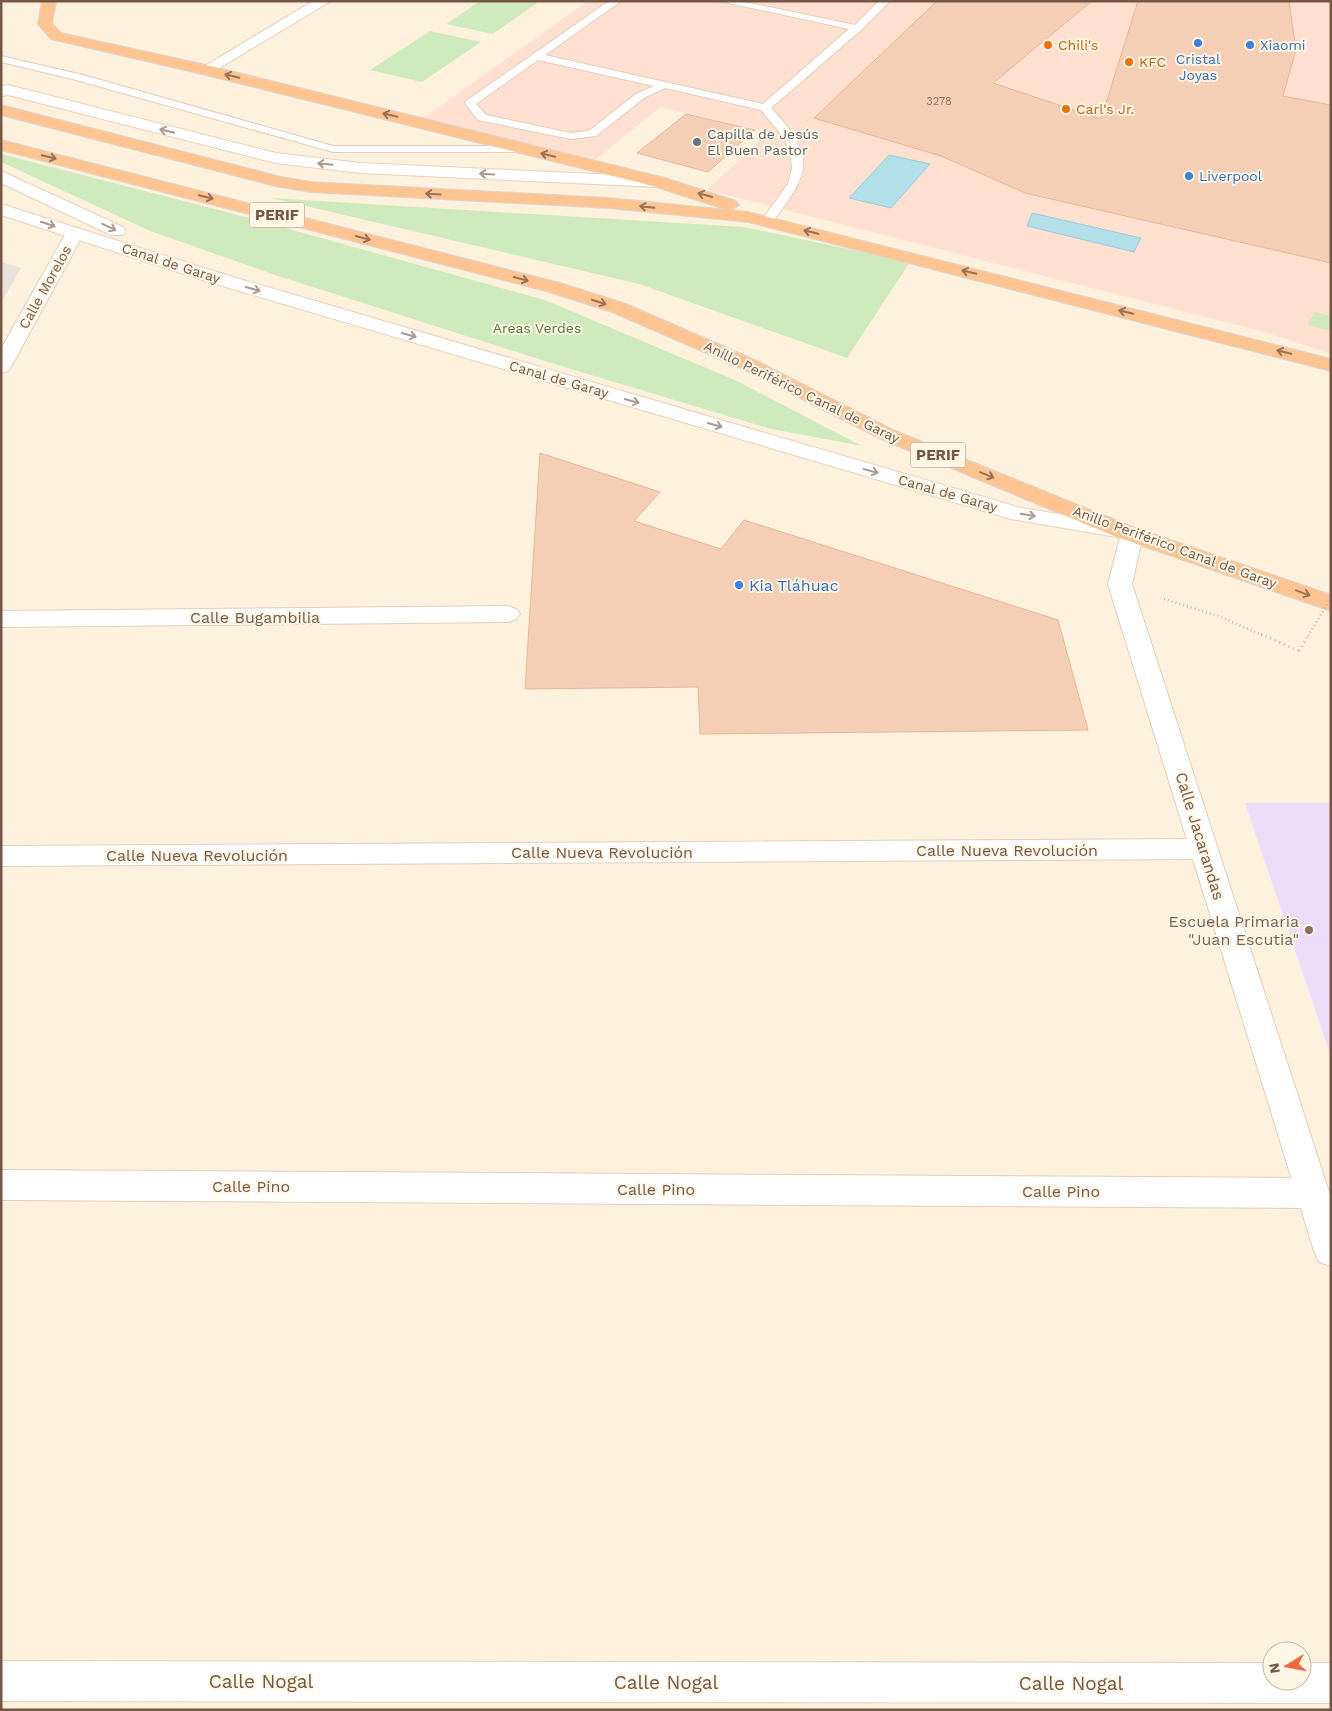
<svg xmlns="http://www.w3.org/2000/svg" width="1332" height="1711" font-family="'Work Sans',sans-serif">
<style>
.commercial{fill:#ffe0d1}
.industrial{fill:#ebe3db}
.education{fill:#efdcf9}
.green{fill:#cfebbd}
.water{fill:#b2dfe8;stroke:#98ceda}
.building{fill:#f5cfb5;stroke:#e8b694}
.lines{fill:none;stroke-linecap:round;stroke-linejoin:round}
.service-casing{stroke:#e2ceba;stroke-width:2}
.minor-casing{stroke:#e2ceba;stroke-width:2}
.tertiary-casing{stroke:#e2ceba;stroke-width:2}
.secondary-casing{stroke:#e9d1ba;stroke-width:2}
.trunk-casing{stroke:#ded7d2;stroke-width:2}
.path-far1{stroke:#d9b398;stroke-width:2.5;stroke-dasharray:1 3;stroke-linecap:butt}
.path{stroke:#d9b398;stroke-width:3;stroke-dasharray:1 4;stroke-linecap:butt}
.service{fill:#fff;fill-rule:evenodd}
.minor{fill:#fff;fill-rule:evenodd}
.tertiary{fill:#fff;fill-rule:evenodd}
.secondary{fill:#fff;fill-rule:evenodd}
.trunk{fill:#fec492;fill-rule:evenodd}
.path-bridge-far1{stroke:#d9b398;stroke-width:2.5;stroke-dasharray:1 3;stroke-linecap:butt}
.path-bridge{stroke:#d9b398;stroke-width:3;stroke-dasharray:1 4;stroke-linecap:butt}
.oneway{stroke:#977258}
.oneway2{stroke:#ac9a8f}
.shop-dot{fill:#3f7fe0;stroke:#fff6e6;stroke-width:2}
.food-dot{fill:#e8710a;stroke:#fff6e6;stroke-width:2}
.worship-dot{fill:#6b7280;stroke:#fff6e6;stroke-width:2}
.education-dot{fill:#8d6e63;stroke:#fff6e6;stroke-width:2}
.labels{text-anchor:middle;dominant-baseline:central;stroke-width:4;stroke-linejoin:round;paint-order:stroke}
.far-number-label{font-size:11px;fill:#957561}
.far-food-label{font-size:14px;fill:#c56008;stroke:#fff6e6;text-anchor:start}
.far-shop-label{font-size:14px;fill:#366cbe;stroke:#fff6e6;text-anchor:start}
.far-worship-label{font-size:14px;fill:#5b616d;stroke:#fff6e6;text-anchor:start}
.far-street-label{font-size:14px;fill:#755745;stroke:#fff6e6}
.far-park-label{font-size:14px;fill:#4e7c3c;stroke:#fff6e6}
.shield{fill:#fff6e6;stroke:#9e8775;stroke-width:1}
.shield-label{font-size:15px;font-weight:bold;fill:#755745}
.shop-label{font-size:16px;fill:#366cbe;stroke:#fff6e6;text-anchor:start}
.street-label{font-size:16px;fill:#755745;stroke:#fff6e6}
.education-label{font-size:16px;fill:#785e54;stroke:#fff6e6;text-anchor:end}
.near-street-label{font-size:19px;fill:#755745;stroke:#fff6e6}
</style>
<rect width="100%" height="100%" fill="#fef2df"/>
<path class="commercial" d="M588,1H1331V354L1268,333L707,190L769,132L660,107L594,161L422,119Z"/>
<path class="industrial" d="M1,262L21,268L1,303Z"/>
<path class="education" d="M1245,803H1331V1057Z"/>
<g class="green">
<path d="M480,1H540L493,34L446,24Z"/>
<path d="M430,31L481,42L422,82L370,70Z"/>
<path d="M1,154L246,217L545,300L737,381L862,446L771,429L551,363L275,275L150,231L1,162Z"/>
<path d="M271,198L744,227L910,262L847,358L639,284Z"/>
<path d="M1315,312L1331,316V331L1307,325Z"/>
</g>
<g class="water">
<path d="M889,155L930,164L891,208L849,198Z"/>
<path d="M1032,213L1141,238L1134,252L1027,226Z"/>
</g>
<g class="building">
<path d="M937,1H1092L993,83L1101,119L1138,1H1289L1296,50L1283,96L1331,105V263L1025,193L941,156L814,118Z"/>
<path d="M686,114L755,130L708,172L637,153Z"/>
<path d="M540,453L660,492L634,521L721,549L744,520L1058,620L1088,730L700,734L698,687L525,689Z"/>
</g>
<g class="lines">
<g class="service-casing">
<g id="service">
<path d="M609,1H621L545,55L763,104L849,29L719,1H740L855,25L879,1H890L861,30L771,108C819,159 809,173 771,224L767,225L761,221L788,184L792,168L791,158L785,139L761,110L665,88L644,98L596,136L571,139L478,120L465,103L466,101ZM538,60L654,86L636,94L589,131L571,133L486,115L476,104Z"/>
<path d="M1,56L83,75L333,146H523L529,149L523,152H333L76,80L1,62Z"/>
</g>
</g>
<g class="minor-casing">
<g id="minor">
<path d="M313,1H331L211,73H201L198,70Z"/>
<path d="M75,228L81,229L84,233L11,367L8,371L1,373V349L66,233L69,229Z"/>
<path d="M508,606L516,609L520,614L516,619L508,622L1,627V611Z"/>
<path d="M1203,839L1213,842L1217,849L1213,856L1203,859L1,866V846Z"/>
<path d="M1,1170L1311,1178L1323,1183L1327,1193L1323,1203L1311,1208L1,1200Z"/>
<path d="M1,1661L1272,1663V1681H1302V1663H1331V1703L1,1701Z"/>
</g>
</g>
<g class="tertiary-casing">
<path id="tertiary" d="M1132,527L1140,529L1143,534L1132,584L1331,1198V1266L1319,1262L1314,1251L1108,584L1121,534L1124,529Z"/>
</g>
<g class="secondary-casing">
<g id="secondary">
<path d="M8,85L276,153L360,163L659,177L665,178L668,182L665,186L659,187L360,173L276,163L8,95L1,96V86Z"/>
<path d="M1,171L123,227L126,231L123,235H111L1,183Z"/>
<path d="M1,204L223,274L1021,508L1122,524L1130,526L1133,531L1130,536L1122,538L1011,519L209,282L1,215Z"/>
</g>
</g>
<g class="trunk-casing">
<g id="trunk">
<path d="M42,1H56L52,23L61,33L206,65L665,178L736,201L739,205L731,210L748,212L1331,359V371L748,222L609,208L311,192L275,186L1,115V105L281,177L311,182L609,198L728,210L653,186L206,75L51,39L38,24Z"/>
<path d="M1,140L560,283L626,304L757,361L893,430L1130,526L1331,595V611L1114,536L879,438L743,369L612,312L546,291L1,150Z"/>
</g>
</g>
<path class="path-far1" d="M1164,599L1221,617L1264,636"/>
<path class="path" d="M1261,634L1299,651"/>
<use href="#service" class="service"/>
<use href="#minor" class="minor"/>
<use href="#tertiary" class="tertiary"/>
<use href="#secondary" class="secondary"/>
<use href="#trunk" class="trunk"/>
<path class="path-bridge-far1" d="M1308,636L1331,598"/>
<path class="path-bridge" d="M1299,651L1309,634"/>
</g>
<defs><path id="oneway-shaft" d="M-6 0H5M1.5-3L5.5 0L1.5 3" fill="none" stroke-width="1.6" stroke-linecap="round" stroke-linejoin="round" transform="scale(1.25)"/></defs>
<g class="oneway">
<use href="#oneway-shaft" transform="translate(232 76) rotate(-166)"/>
<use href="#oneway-shaft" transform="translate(390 115) rotate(-166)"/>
<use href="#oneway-shaft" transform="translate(548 155) rotate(-166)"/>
<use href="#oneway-shaft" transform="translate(49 157) rotate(14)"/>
<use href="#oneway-shaft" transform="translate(433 194) rotate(-177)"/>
<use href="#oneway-shaft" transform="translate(705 195) rotate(-165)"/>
<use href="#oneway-shaft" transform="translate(206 197) rotate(14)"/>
<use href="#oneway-shaft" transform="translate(647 207) rotate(-174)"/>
<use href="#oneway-shaft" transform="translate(811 232) rotate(-166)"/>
<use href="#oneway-shaft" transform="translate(363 238) rotate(15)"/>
<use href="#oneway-shaft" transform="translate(969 272) rotate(-166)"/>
<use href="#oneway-shaft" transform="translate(521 279) rotate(15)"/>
<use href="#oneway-shaft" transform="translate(599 302) rotate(18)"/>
<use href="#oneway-shaft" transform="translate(1126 312) rotate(-166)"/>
<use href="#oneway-shaft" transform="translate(1284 352) rotate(-166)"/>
<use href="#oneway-shaft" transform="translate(987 475) rotate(22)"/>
<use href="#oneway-shaft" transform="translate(1303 593) rotate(20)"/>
</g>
<g class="oneway2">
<use href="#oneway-shaft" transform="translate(167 131) rotate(-166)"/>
<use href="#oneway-shaft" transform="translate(325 164) rotate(-174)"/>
<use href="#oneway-shaft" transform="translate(487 174) rotate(-177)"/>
<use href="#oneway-shaft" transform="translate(48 224) rotate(18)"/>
<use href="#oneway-shaft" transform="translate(109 227) rotate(25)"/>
<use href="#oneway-shaft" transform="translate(253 289) rotate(16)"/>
<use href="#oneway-shaft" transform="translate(409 335) rotate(16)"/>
<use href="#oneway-shaft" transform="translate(632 401) rotate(16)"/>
<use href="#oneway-shaft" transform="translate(715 425) rotate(16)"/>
<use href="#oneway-shaft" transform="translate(871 471) rotate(16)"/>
<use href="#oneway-shaft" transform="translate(1028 515) rotate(10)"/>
</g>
<g class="shop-dot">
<circle cx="1198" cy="43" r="5"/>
<circle cx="1250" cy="45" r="5"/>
<circle cx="1189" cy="176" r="5"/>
<circle cx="739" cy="585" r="5"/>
</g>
<g class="food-dot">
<circle cx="1048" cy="45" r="5"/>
<circle cx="1129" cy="62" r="5"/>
<circle cx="1066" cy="109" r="5"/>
</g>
<circle class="worship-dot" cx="697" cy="142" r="5"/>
<circle class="education-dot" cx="1309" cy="930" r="5"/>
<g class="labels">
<g class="far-number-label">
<text x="939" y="101">3278</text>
</g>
<g class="far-food-label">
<text x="1058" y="45">Chili's</text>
<text x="1139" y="62">KFC</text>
<text x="1076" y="109">Carl's Jr.</text>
</g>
<g class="far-shop-label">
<text x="1260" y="45">Xiaomi</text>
<text x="1198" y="59" text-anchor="middle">Cristal<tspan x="1198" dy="16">Joyas</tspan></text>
<text x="1199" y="176">Liverpool</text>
</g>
<g class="far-worship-label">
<text x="707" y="134">Capilla de Jesús<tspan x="707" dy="16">El Buen Pastor</tspan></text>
</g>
<g class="far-street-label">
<text transform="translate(171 263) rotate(18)">Canal de Garay</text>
<text transform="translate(45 287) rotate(-61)">Calle Morelos</text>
<text transform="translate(559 379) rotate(16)">Canal de Garay</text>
<text transform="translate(802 392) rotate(26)">Anillo Periférico Canal de Garay</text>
<text transform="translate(948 493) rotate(16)">Canal de Garay</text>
<text transform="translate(1175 547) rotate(20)">Anillo Periférico Canal de Garay</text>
</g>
<g class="far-park-label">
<text x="537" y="328">Areas Verdes</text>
</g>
<g class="shield">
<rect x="249.5" y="202.5" width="55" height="25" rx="4"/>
<rect x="910.5" y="442.5" width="55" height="25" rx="4"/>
</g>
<g class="shield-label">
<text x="277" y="215">PERIF</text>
<text x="938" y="455">PERIF</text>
</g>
<g class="shop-label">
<text x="749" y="585">Kia Tláhuac</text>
</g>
<g class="street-label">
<text x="255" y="617">Calle Bugambilia</text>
<text transform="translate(1200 836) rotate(73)">Calle Jacarandas</text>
<text x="1007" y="850">Calle Nueva Revolución</text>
<text x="602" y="852">Calle Nueva Revolución</text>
<text x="197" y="855">Calle Nueva Revolución</text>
<text x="251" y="1186">Calle Pino</text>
<text x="656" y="1189">Calle Pino</text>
<text x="1061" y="1191">Calle Pino</text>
</g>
<g class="education-label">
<text x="1299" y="921">Escuela Primaria<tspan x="1299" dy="18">"Juan Escutia"</tspan></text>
</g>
<g class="near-street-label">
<text x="261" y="1681">Calle Nogal</text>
<text x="666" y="1682">Calle Nogal</text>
<text x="1071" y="1683">Calle Nogal</text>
</g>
</g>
<rect width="1332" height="1711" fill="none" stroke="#755745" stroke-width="5"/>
<g transform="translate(1287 1666) rotate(260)"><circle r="24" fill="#fff6e6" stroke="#c8b6a6"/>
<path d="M0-4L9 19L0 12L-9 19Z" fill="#f0683b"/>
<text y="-8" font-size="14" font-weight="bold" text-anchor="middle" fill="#755745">N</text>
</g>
</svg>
